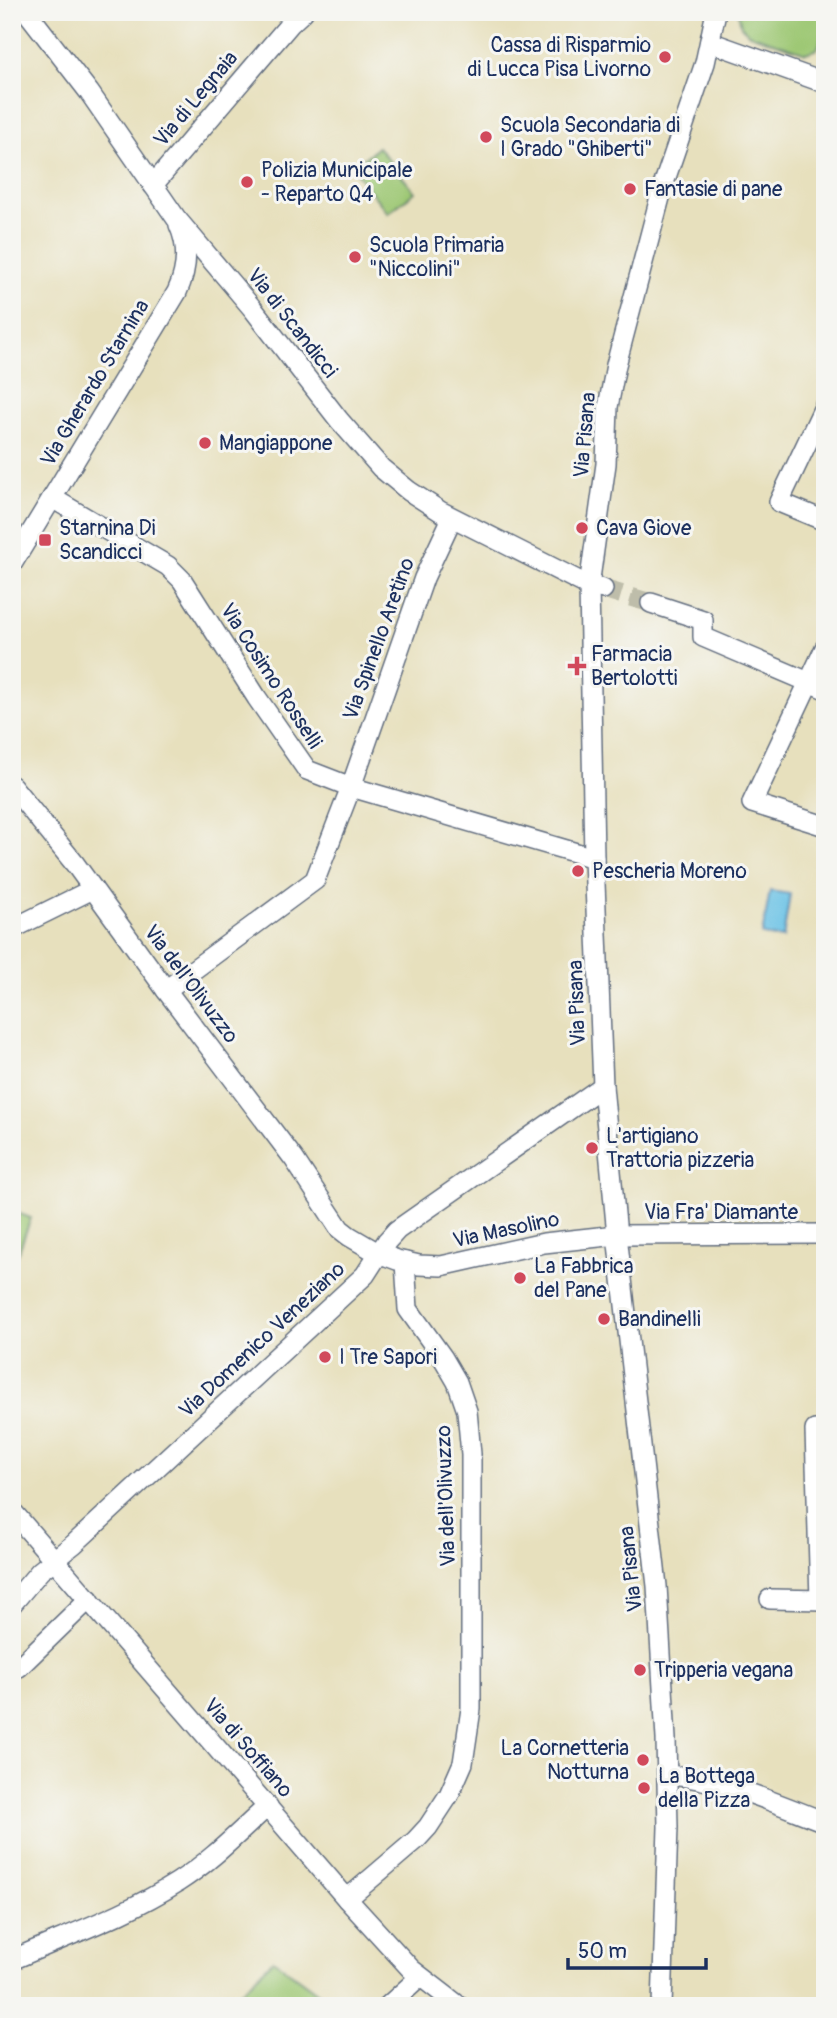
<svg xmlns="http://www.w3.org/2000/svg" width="837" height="2018" font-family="Pangolin,sans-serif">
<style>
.green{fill:#9ec875;stroke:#5c7c6a;stroke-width:2}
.water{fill:#67c1e5;stroke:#4178a2;stroke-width:2}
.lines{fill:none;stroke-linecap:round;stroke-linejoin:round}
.minor-tunnel{stroke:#bebdaa;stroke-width:19;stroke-dasharray:19 10;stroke-linecap:butt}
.minor-casing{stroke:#626d7f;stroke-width:22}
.minor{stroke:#fff;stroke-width:19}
.poi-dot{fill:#d1495b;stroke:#f6f6f2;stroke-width:2.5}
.labels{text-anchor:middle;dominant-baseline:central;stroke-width:6;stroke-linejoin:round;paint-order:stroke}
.poi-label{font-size:21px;fill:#1b2f5e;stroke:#f6f6f2;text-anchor:start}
.street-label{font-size:21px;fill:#1b2f5e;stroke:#f6f6f2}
</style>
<rect width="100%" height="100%" fill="#f6f6f2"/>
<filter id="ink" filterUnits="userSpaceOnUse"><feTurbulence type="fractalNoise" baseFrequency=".0143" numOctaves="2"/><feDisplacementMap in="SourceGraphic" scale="14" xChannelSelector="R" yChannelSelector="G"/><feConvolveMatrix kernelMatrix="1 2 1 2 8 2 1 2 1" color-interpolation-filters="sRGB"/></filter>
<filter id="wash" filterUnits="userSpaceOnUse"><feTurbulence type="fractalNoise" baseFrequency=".00686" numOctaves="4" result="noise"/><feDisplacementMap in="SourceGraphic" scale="28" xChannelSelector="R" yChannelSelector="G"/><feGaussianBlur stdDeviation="1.57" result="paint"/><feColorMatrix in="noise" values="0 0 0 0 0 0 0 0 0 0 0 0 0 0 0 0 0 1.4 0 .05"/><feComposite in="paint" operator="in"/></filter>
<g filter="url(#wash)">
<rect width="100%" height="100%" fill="#e7e0bd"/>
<g class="green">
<path d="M738,12H825V23L819,46L815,50L806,53L749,34L741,26Z"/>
<path d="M378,147L415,192L388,213L352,168Z"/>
<path d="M12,1211L31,1218L16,1259L12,1257Z"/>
<path d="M273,1960L336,2006H226Z"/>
</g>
<path class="water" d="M770,891L790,894L783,938L762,935Z"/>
</g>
<g filter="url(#ink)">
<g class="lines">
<path class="minor-tunnel" d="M603,589L651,603"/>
<g class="minor-casing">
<g id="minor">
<path d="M27,12L89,92L176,218L253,309L339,420L381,468L409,491L440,511L589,586L603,589"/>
<path d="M710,42L825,83"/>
<path d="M153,185L290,24L303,12"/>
<path d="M825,405L779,502L825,521"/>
<path d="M52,498L168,566L182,580L257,698L307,770L351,787L594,858"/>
<path d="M12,564L177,292C187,270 189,247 179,225"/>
<path d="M651,603L703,620V637L825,689"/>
<path d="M825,648L752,803L825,826"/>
<path d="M12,786L75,864L166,990L294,1159L340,1229L349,1236L378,1253L397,1260L419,1265L441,1266L544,1243L617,1235L825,1234"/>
<path d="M12,929L93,889"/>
<path d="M166,990L315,880L351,787L424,578L452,518"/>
<path d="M815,1430L820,1600"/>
<path d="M12,1511L347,1899L411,1969L459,2006"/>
<path d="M770,1599L825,1600"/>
<path d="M12,1604L40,1571L74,1544L365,1275L387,1241L397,1230L603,1086"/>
<path d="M12,1663L19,1667L89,1599"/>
<path d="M667,1775C722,1778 774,1803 825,1822"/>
<path d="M347,1899L416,1840L428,1827L449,1795L463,1763L471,1709V1454L467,1411L457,1382L443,1358L408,1309L405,1262"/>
<path d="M12,1960C68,1935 126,1915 178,1882C211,1861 239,1832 268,1806"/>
<path d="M388,2006L420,1977"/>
<path d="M662,2006L668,1827L666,1739L657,1586L617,1235L603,1086L594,858L589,586L606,464L608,407L616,365L663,186L705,63L716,12"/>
</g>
</g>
<use href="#minor" class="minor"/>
</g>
</g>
<g class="poi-dot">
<circle cx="665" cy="57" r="7"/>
<circle cx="486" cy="137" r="7"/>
<circle cx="247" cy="182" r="7"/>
<circle cx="630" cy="189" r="7"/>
<circle cx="355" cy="257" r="7"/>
<circle cx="205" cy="443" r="7"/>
<circle cx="582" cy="528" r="7"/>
<rect x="38" y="533" width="14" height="14" rx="3.5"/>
<path d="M573.5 655.5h7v7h7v7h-7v7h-7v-7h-7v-7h7z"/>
<circle cx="578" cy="871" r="7"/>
<circle cx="592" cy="1148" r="7"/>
<circle cx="520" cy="1278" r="7"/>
<circle cx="604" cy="1319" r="7"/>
<circle cx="325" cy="1357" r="7"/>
<circle cx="640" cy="1670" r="7"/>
<circle cx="643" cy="1760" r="7"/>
<circle cx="644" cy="1788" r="7"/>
</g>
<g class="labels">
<g class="poi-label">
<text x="651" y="45" text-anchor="end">Cassa di Risparmio<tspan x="651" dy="24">di Lucca Pisa Livorno</tspan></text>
<text x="500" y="125">Scuola Secondaria di<tspan x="500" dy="24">I Grado "Ghiberti"</tspan></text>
<text x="261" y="170">Polizia Municipale<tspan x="261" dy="24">- Reparto Q4</tspan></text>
<text x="644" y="189">Fantasie di pane</text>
<text x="369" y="245">Scuola Primaria<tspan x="369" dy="24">"Niccolini"</tspan></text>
<text x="219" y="443">Mangiappone</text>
<text x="59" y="528">Starnina Di<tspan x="59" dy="24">Scandicci</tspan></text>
<text x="596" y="528">Cava Giove</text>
<text x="591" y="654">Farmacia<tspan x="591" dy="24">Bertolotti</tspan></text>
<text x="592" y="871">Pescheria Moreno</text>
<text x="606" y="1136">L'artigiano<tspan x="606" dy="24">Trattoria pizzeria</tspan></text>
<text x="534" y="1266">La Fabbrica<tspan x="534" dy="24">del Pane</tspan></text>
<text x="618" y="1319">Bandinelli</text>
<text x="339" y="1357">I Tre Sapori</text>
<text x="654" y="1670">Tripperia vegana</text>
<text x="629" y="1748" text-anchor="end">La Cornetteria<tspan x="629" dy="24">Notturna</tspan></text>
<text x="658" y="1776">La Bottega<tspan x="658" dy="24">della Pizza</tspan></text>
</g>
<g class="street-label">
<text transform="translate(196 99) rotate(-50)">Via di Legnaia</text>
<text transform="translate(292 323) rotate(52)">Via di Scandicci</text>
<text transform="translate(95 383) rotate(-59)">Via Gherardo Starnina</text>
<text transform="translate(585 435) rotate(-85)">Via Pisana</text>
<text transform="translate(379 639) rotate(-70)">Via Spinello Aretino</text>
<text transform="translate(271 676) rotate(57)">Via Cosimo Rosselli</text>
<text transform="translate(191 984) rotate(53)">Via dell'Olivuzzo</text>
<text transform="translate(577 1003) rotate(-92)">Via Pisana</text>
<text x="721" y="1212">Via Fra' Diamante</text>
<text transform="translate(506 1230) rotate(-12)">Via Masolino</text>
<text transform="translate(262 1340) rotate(-43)">Via Domenico Veneziano</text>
<text transform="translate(446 1496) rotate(-92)">Via dell'Olivuzzo</text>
<text transform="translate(631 1569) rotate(-96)">Via Pisana</text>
<text transform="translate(248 1748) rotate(49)">Via di Soffiano</text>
</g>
</g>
<rect width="837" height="2018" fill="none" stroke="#f6f6f2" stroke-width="42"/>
<path d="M568 1958v10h138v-10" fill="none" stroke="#1b2f5e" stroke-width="3.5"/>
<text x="578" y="1958" font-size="21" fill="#1b2f5e" stroke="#f6f6f2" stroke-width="5" paint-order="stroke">50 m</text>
</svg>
